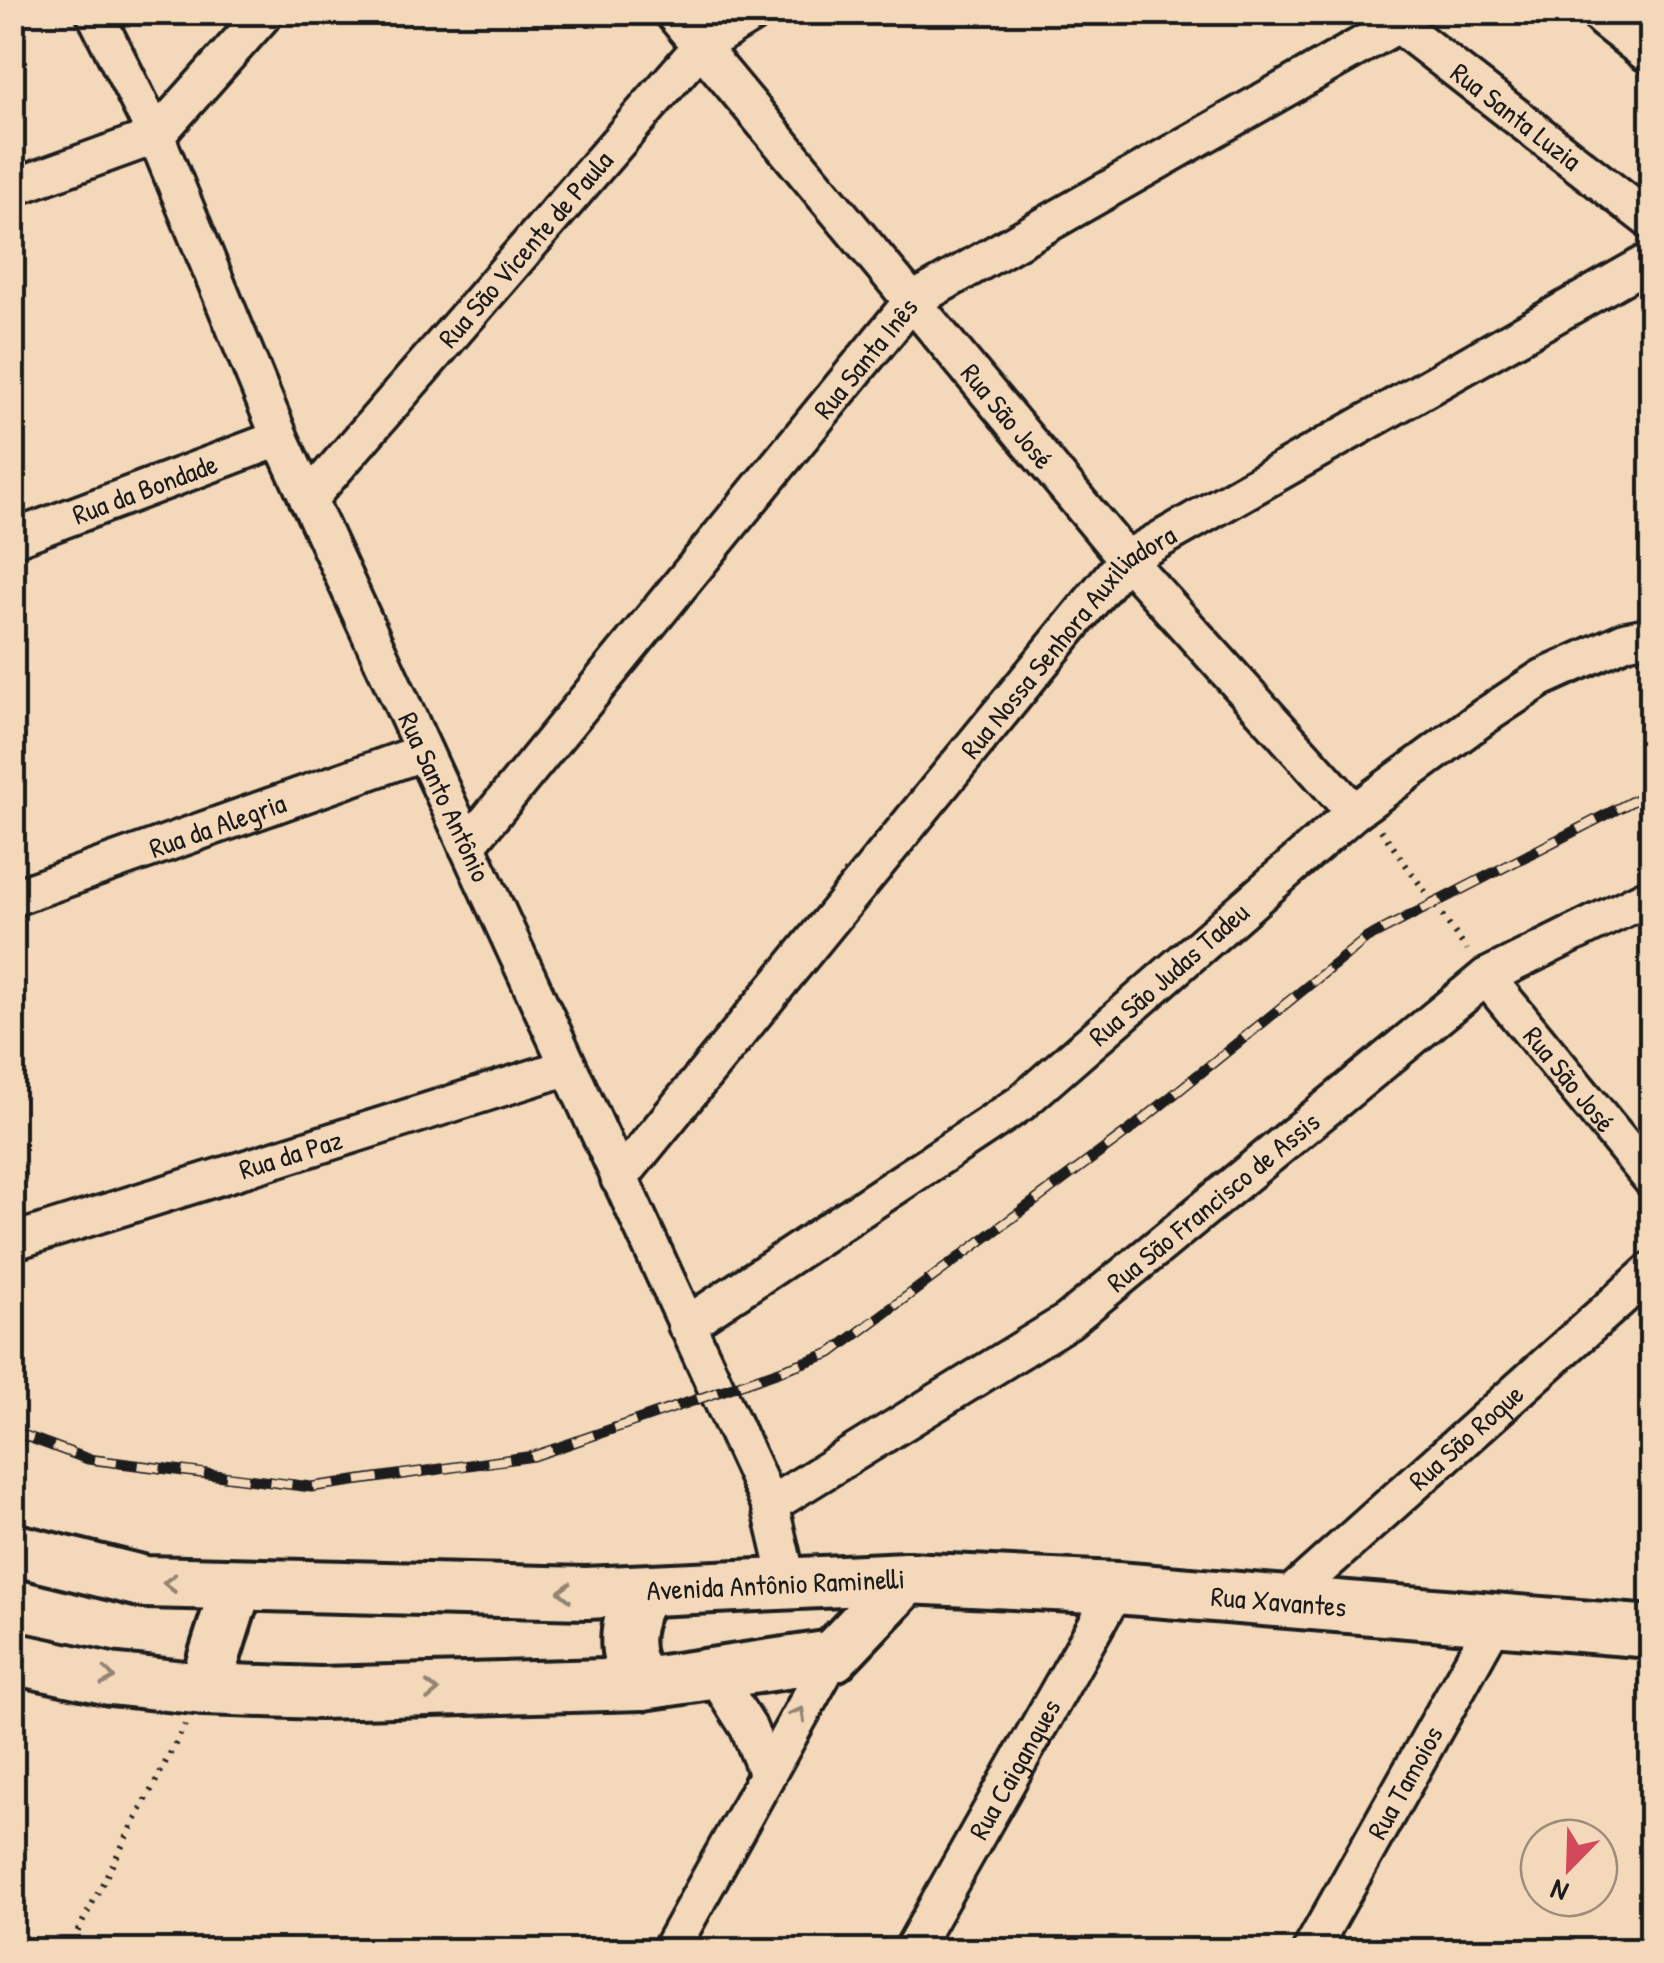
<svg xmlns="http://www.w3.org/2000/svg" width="1664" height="1963" font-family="'Patrick Hand',sans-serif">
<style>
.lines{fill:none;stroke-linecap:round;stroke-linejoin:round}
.minor-casing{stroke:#1c1c1c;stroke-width:42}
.secondary-casing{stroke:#1c1c1c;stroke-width:58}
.primary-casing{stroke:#1c1c1c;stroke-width:62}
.path{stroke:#1c1c1c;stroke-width:6;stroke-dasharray:2.5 8;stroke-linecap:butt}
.minor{stroke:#f4d8ba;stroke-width:35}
.secondary{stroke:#f4d8ba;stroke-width:50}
.primary{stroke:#f4d8ba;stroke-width:55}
.rail-casing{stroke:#1c1c1c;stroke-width:11}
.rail{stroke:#f4d8ba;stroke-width:8;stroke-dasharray:22;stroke-linecap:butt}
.oneway{stroke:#938373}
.labels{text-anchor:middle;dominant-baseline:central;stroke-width:10;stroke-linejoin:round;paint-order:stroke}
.street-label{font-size:28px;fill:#1c1c1c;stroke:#f4d8ba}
</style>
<rect width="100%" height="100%" fill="#f4d8ba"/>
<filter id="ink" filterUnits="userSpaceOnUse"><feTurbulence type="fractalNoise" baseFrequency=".01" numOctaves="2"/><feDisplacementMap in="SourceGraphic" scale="20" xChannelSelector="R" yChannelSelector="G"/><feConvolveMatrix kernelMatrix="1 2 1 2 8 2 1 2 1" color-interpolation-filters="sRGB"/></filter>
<g filter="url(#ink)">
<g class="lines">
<g class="minor-casing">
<g id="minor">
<path id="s1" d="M94,12L156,136L280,438L770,1505L788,1582"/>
<path id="s2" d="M672,12L1126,559L1354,812"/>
<path id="s3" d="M1382,12L1652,222"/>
<path d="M12,188L156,136L266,12"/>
<path id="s4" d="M308,500L701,46L756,12"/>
<path id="s5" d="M12,539L280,438"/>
<path id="s6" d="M467,846L912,301L1397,25"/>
<path id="s7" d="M12,898L424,752"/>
<path id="s8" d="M1486,977L1652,1180"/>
<path id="s9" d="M619,1179L1126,559L1652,260"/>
<path id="s10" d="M12,1242L568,1067"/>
<path id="s11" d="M686,1325L1021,1103L1354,812L1482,718L1542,678L1626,640L1652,635"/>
<path id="s12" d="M770,1505L1068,1321L1486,977L1652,895"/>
<path id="s13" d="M1280,1604L1652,1270"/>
<path d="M715,1675L748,1727L767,1773"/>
<path d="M670,1950L833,1656"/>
<path id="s14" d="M912,1950L1117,1588"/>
<path id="s15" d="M1311,1950L1498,1616"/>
</g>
</g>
<g class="secondary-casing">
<g id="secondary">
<path id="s16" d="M12,1549L145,1582L586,1593L907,1578L1117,1588L1652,1632"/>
<path d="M12,1658L110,1679L204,1689L320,1693L643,1684L833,1656L907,1578"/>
<path d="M643,1684C620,1655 624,1623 643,1592"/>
<path d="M204,1689L237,1585"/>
</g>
</g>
<g class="primary-casing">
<path id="primary" d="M1610,12L1652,45"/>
</g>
<g class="path">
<path d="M1381,830L1467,950"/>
<path d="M68,1950L185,1725"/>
</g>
<use href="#minor" class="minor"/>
<use href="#secondary" class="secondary"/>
<use href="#primary" class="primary"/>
<g class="rail-casing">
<path id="rail" d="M12,1431L88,1459L311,1487L534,1456L831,1353L1130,1130L1367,938L1652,791"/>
</g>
<use href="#rail" class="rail"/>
</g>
<defs><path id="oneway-chevron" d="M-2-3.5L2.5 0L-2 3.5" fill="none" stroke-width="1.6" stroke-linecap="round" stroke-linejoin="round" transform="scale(2.5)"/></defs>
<g class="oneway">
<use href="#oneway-chevron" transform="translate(170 1583) rotate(-179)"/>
<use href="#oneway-chevron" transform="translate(565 1592) rotate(-179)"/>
<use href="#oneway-chevron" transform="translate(108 1677) rotate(10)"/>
<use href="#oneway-chevron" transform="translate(432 1691) rotate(-1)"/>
<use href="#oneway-chevron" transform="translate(799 1714) rotate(-60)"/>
</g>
</g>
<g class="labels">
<g class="street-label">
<text stroke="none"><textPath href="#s3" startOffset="170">Rua Santa Luzia</textPath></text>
<text stroke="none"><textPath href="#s4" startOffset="332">Rua São Vicente de Paula</textPath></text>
<text stroke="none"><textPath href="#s6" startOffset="630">Rua Santa Inês</textPath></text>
<text stroke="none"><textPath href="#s2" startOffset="525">Rua São José</textPath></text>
<text stroke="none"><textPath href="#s5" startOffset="142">Rua da Bondade</textPath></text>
<text stroke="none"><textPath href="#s9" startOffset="702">Rua Nossa Senhora Auxiliadora</textPath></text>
<text stroke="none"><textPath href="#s1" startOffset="860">Rua Santo Antônio</textPath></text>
<text stroke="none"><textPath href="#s7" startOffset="218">Rua da Alegria</textPath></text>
<text stroke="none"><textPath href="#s11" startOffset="598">Rua São Judas Tadeu</textPath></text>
<text stroke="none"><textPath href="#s8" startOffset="132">Rua São José</textPath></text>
<text stroke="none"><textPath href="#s10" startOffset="292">Rua da Paz</textPath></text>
<text stroke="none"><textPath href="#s12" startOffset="538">Rua São Francisco de Assis</textPath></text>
<text stroke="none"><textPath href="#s13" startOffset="250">Rua São Roque</textPath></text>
<text stroke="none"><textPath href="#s16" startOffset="768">Avenida Antônio Raminelli</textPath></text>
<text stroke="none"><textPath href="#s16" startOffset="1272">Rua Xavantes</textPath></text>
<text stroke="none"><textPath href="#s14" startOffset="208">Rua Caigangues</textPath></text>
<text stroke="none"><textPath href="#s15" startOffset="192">Rua Tamoios</textPath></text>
</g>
</g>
<rect width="1664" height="1963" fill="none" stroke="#f4d8ba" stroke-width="50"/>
<rect x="25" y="25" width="1614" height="1913" fill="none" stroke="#1c1c1c" stroke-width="4" filter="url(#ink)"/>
<g transform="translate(1569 1868) rotate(203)"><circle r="48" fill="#f4d8ba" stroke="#9e8d7b" stroke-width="2.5"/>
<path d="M0-8L18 38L0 25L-18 38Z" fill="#d1495b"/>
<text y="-15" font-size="28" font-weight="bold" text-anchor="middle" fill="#1c1c1c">N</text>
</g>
</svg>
